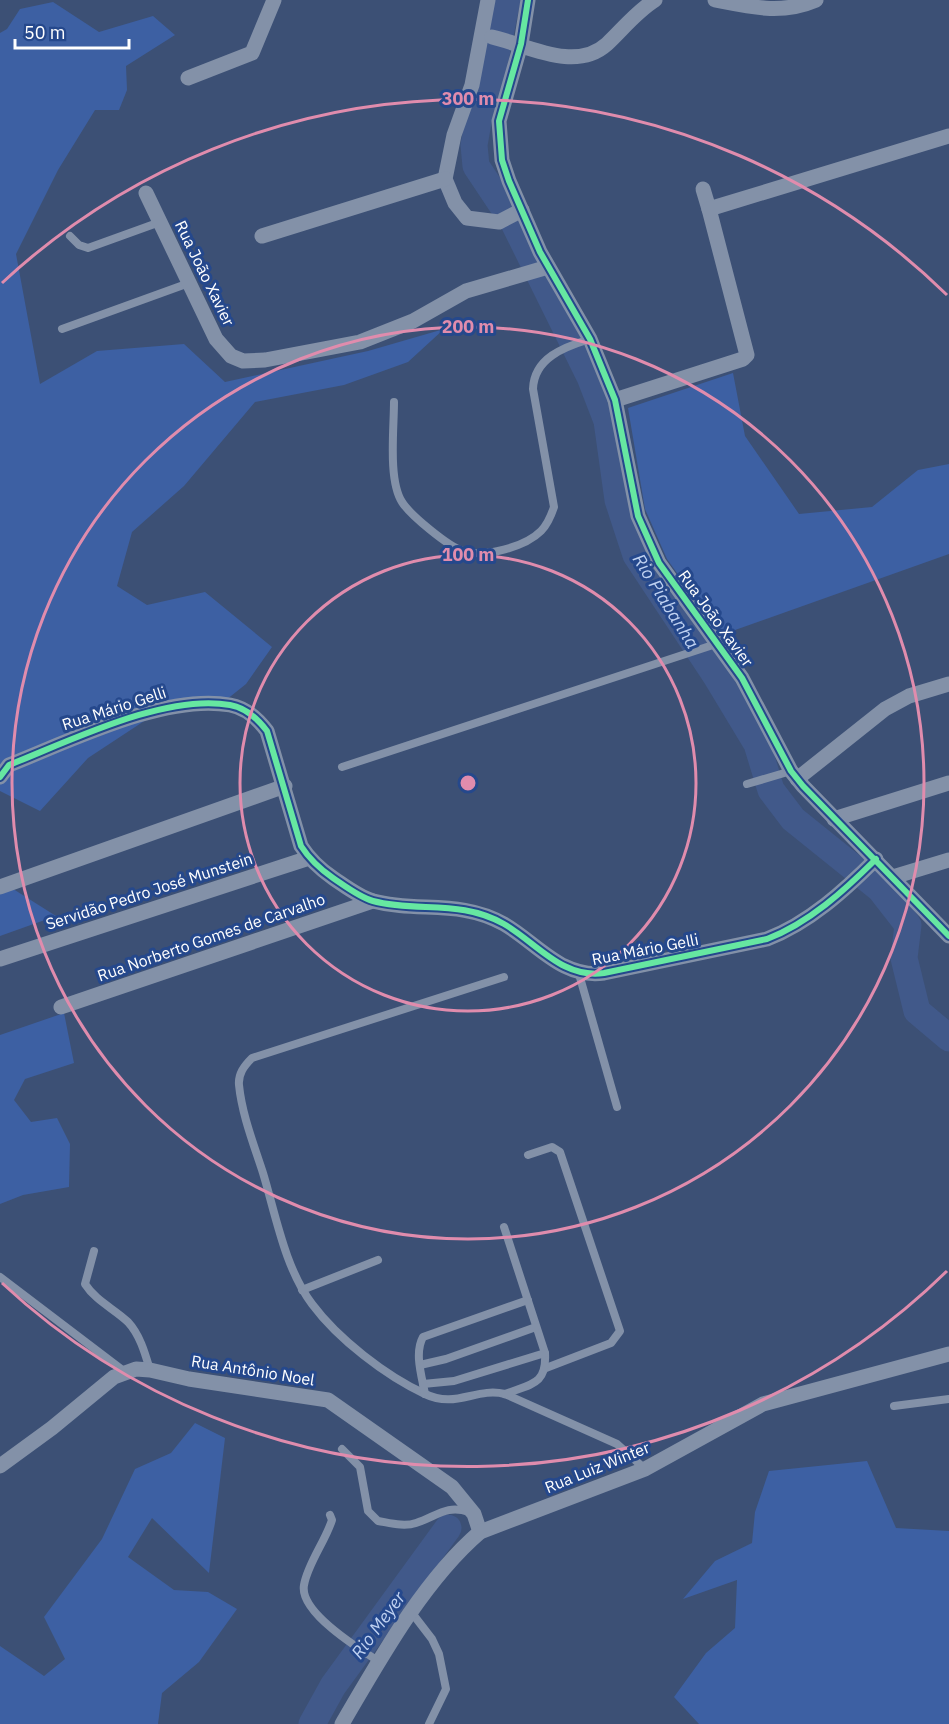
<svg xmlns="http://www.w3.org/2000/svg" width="949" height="1724" font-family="'IBM Plex Sans',sans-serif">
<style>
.green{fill:#3d60a3}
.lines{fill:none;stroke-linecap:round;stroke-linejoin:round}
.river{stroke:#41598a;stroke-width:27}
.lane{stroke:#8391a8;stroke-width:8}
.street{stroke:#8391a8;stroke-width:15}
.cycleway-casing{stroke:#25488c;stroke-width:10}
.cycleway{stroke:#66e7a1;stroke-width:6}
.ring{fill:none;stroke:#e08cad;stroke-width:3}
.labels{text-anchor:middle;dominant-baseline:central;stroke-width:6;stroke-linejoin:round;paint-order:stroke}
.street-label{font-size:16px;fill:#fff;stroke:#25488c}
.water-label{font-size:18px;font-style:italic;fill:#bfd1f1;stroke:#25488c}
.centre{fill:#e08cad;stroke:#25488c;stroke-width:3}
.ring-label{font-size:18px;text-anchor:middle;font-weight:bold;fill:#e08cad;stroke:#25488c;stroke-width:6;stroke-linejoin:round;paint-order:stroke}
</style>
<rect width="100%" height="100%" fill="#3c5075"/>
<g class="green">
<path d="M53,2L99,32L153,16L175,35L126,66L127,90L119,110H95L58,170L16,254L40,384L97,351L184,344L225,382L368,351L444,329L408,362L344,385L255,402L184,486L132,532L117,586L147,605L205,592L272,647L246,684L216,708H164L88,758L40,811L0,791V33L7,29L20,9Z"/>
<path d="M733,373L745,436L799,514L872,507L918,470L949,464V554L721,635L667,559L645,509L628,408Z"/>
<path d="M10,887L56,916L0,936V891Z"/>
<path d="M64,1013L74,1063L25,1079L14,1100L31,1122L57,1118L70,1144L69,1187L23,1195L0,1204V1035Z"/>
<path d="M195,1423L225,1438L209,1573L152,1518L128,1557L174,1590L208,1592L237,1609L199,1662L162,1693L158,1724H0V1646L44,1676L65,1659L44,1617L102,1539L135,1469L171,1453Z"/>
<path d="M867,1461L896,1528L949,1531V1724H699L674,1697L706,1653L735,1628L737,1580L683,1599L715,1561L752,1543L755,1512L769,1471Z"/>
</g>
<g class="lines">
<g class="river">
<path d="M507,0L492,75L480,111L474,145L476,166L514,223L590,377L607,421L618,500L636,555L716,676L757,744L771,790L793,819L880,889L908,925L904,958L917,1011L949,1038"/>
<path d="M312,1724L333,1686L448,1528"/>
</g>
<g class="lane">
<path d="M70,236L79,245L88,248L160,222"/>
<path d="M62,329L189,283"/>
<path d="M394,402C394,429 388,480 402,502C410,515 449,547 463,551C484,558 525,547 541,531C548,524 551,516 554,507L533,389C534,358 564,347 590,339"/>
<path d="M342,767L719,643"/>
<path d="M747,784L791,771"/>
<path d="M579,974L617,1107"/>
<path d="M504,977L252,1058C244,1066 238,1074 239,1085C242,1115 254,1145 263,1173C276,1216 285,1268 312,1304C338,1339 386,1376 425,1394C456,1409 476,1387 505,1394L617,1444L645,1469"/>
<path d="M528,1155L552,1147L560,1152L620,1331L611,1343L546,1368"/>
<path d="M504,1227L545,1353C547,1385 531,1384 505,1394"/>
<path d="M94,1251L85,1284C96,1301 113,1308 128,1322C140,1335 145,1353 150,1370"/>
<path d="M0,1277L125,1372"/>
<path d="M302,1290L378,1260"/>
<path d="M420,1365L446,1359L536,1327"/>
<path d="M423,1384L454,1381L545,1353"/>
<path d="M425,1394C422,1377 414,1353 423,1337L528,1300"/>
<path d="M894,1406L949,1399"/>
<path d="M342,1449L360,1467L368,1511L378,1521C390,1523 404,1527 416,1523C436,1517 446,1504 469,1512"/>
<path d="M330,1515L332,1520C325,1542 308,1563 304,1585C299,1612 359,1649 380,1662"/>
<path d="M412,1613L432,1639L439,1654L446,1689L429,1724"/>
</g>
<g class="street">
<path d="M488,0L472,85L454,135L445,179L455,203L467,218L499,222L522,210"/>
<path d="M528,0L521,44L499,121L502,160L509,181L540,252L590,339L615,400L638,516L659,563L742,678L791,771L803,786L949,936"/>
<path d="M715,0C751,7 781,15 816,0"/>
<path d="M492,37C527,45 575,73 607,44C623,29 636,12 655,0"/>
<path d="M188,78L252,53L274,0"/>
<path d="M703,189L709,209"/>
<path d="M146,193L216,339L231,356L243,361L265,360L360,342L413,321L466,291L548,267"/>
<path d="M262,236L445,179"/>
<path d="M615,400L743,359L747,355L709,209L949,136"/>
<path d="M0,777L9,765C70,741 166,693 230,705C247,708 258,719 267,731L301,846C310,860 320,869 333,878C345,886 359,897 373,901C418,913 460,899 504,924C537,943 562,979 604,973L767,939C809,923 845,890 876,859"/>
<path d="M797,779L885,709L909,696L949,684"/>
<path d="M834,819L949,783"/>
<path d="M893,877L949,860"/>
<path d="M0,887L285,786"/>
<path d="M0,959L309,858"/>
<path d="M61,1007L373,901"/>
<path d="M0,1466L52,1428L114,1377L136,1369L150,1370L189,1379L328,1400L452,1487L474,1514L480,1532"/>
<path d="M342,1724C380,1659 423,1581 480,1532L645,1469L763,1404L949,1354"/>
</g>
<g class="cycleway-casing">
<g id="cycleway">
<path d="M528,0L521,44L499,121L502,160L509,181L540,252L590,339L615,400L638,516L659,563L742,678L791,771L803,786L949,936"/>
<path d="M0,777L9,765C70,741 166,693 230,705C247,708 258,719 267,731L301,846C310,860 320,869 333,878C345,886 359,897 373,901C418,913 460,899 504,924C537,943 562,979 604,973L767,939C809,923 845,890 876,859"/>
</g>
</g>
<use href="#cycleway" class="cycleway"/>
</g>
<g class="ring">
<circle cx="468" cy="783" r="228"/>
<circle cx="468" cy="783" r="456"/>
<path d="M947 1271A684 684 0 0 1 2 1283M2 283A684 684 0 0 1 947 295"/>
</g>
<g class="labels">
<g class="street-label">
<text transform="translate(205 273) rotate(64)">Rua João Xavier</text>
<text transform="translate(716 618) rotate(54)">Rua João Xavier</text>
<text transform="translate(114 708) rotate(-18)">Rua Mário Gelli</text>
<text transform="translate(149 891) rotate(-18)">Servidão Pedro José Munstein</text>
<text transform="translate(211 937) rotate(-19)">Rua Norberto Gomes de Carvalho</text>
<text transform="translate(645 949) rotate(-11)">Rua Mário Gelli</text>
<text transform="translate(253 1370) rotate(9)">Rua Antônio Noel</text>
<text transform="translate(597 1467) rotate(-22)">Rua Luiz Winter</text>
</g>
<g class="water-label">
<text transform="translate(666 601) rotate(58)">Rio Piabanha</text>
<text transform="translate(378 1625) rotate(-54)">Rio Meyer</text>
</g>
</g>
<circle cx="468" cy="783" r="9" class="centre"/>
<g class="ring-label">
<text x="468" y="105">300 m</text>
<text x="468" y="333">200 m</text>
<text x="468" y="561">100 m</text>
</g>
<path d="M15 39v9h114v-9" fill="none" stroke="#ffffff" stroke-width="3"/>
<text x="24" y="39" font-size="18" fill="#ffffff" stroke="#25488c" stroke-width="4.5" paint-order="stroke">50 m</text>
</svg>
